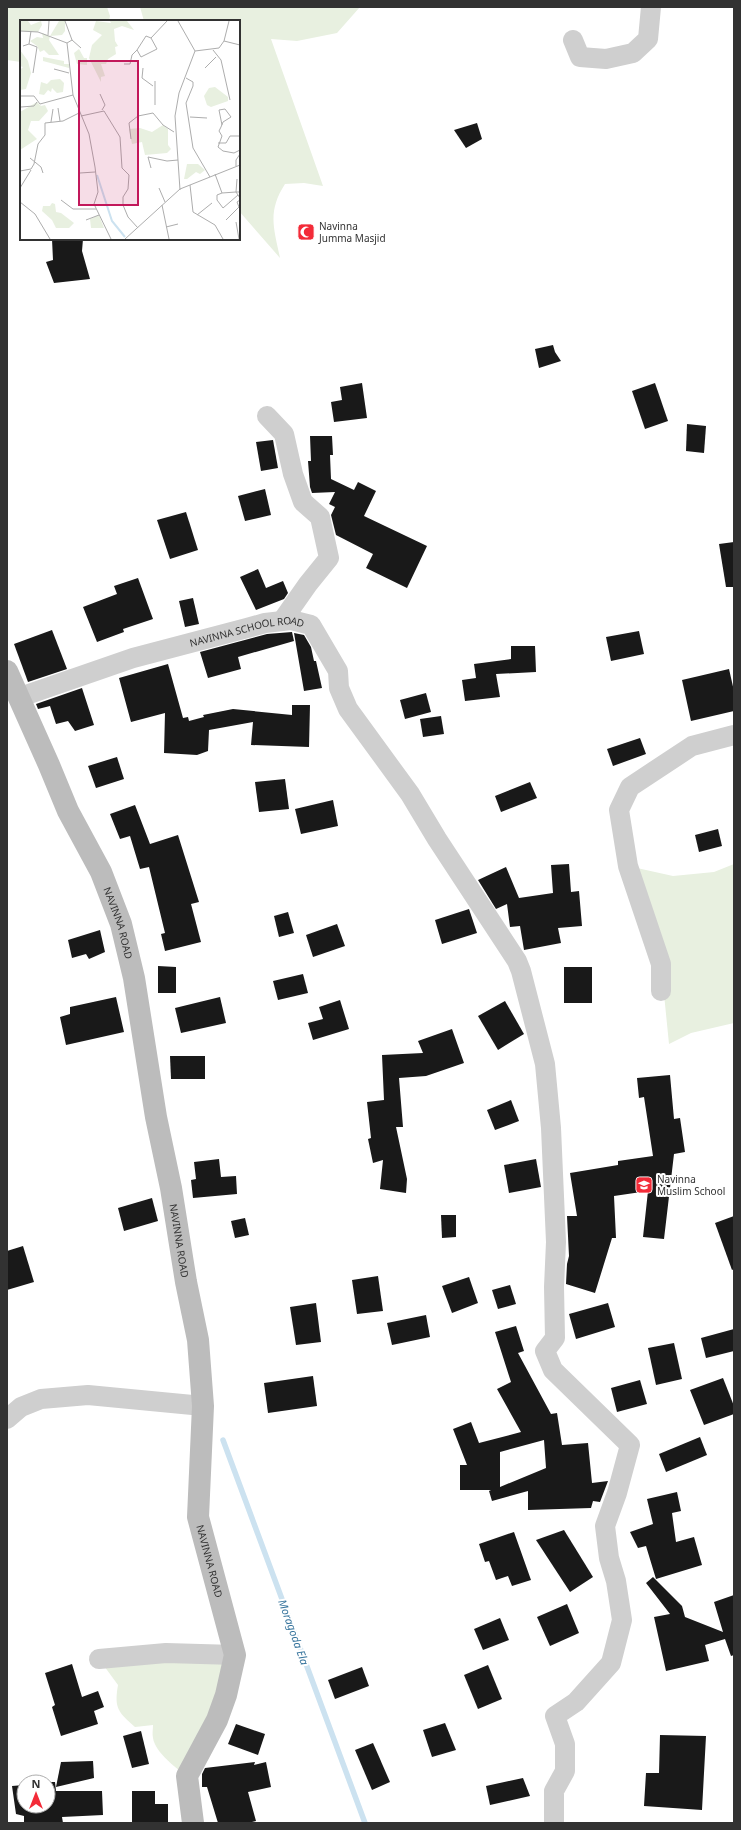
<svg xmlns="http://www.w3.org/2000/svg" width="741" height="1830" font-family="'Noto Sans',sans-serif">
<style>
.green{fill:#e8f0e0}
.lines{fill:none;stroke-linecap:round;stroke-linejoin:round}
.stream{stroke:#cce2f0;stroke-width:5.5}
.building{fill:#191919;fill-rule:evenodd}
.street{stroke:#cfcfcf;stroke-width:20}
.secondary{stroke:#bcbcbc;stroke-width:22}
.labels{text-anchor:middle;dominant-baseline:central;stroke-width:4;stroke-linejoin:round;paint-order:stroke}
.poi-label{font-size:10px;fill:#323232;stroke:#fff;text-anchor:start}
.street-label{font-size:10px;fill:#323232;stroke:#fff}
.water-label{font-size:11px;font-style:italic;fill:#38759d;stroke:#fff}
.inset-river{fill:none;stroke:#cce2f0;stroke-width:2}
.inset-road{fill:none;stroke:#adadad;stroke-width:1}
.view{fill:#c2185b;fill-opacity:0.15;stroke:#c2185b;stroke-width:2}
.inset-edge{fill:none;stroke:#323232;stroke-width:2}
</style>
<rect width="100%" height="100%" fill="#fff"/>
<g class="green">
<path d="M7,7H107L110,16L109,21H21V62L7,60Z"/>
<path d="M140,7H360L337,33L297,41L271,39L323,186L304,183L285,184C267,212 274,228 280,258L239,211V21H144Z"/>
<path d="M734,864V1023L691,1033L669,1044L661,964L628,866L673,876L714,872Z"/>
<path d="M235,1655L187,1776C176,1768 155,1752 153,1738C152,1734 153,1729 153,1725L135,1727C118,1712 114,1708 118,1685L99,1659Z"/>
</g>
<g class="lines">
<path class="stream" d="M223,1440L365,1823"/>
</g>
<g class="building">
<path d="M477,123L482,139L466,148L454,130Z"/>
<path d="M52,239H83L82,251L90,279L54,283L46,262L53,260Z"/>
<path d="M553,345L555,352L561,361L539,368L535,349Z"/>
<path d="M362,383L367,418L334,422L331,402L342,400L340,387Z"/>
<path d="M655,383L668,421L645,429L632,391Z"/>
<path d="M687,424L706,426L704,453L686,451Z"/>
<path d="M310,436H332L333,455H330L331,479L354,490L358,482L376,491L364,516L427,546L407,588L366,568L373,554L336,535L331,515L335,507L329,504L335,492L312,493L310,487L308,461H311Z"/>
<path d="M273,440L278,468L261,471L256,442Z"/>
<path d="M265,489L271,515L245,521L238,496Z"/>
<path d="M186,512L198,550L170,559L157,520Z"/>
<path d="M734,542V587H726L719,544Z"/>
<path d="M258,569L266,588L283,581L288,593L284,599L256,610L240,577Z"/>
<path d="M138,578L153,619L123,629L124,632L97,642L83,607L117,594L114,586Z"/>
<path d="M193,598L199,624L185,627L179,601Z"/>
<path d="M52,630L67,669L28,682L14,644Z"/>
<path d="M639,631L644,654L611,661L606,637Z"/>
<path d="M292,632L294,641L238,657L241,669L208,678L200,652L267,634Z"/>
<path d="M294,633L304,635L311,647L314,661H316L322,688L304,691Z"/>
<path d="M511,646H535L536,672L496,674L500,697L465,701L462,680L476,678L474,664L511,659Z"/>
<path d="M168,664L183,718L188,717L189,721L204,717L203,715L233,709L292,715V705H310L309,747L251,745L253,722L209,730L208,751L197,755L164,753L165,713L131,722L119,678Z"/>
<path d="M729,669L734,691V711L691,721L682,680Z"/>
<path d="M82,688L94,725L75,731L68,721L56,724L50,706L38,709L36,704Z"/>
<path d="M426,693L431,712L405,719L400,700Z"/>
<path d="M441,716L444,734L423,737L420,719Z"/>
<path d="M640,738L646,754L613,766L607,749Z"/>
<path d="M117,757L124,779L96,788L88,766Z"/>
<path d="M285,779L289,809L259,812L255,782Z"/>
<path d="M530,782L537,798L501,812L495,796Z"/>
<path d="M333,800L338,826L301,834L295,809Z"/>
<path d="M135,805L150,844L178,835L199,902L191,904L201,942L165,951L161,934L165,933L149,867L140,869L130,836L120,839L110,814Z"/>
<path d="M718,829L722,846L699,852L695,835Z"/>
<path d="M569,864L571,892L579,891L582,926L558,928L561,943L524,950L520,926L510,927L507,904L496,909L478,880L506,867L519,898L553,893L551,865Z"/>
<path d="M469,909L477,933L442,944L435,920Z"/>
<path d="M288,912L294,933L279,937L274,916Z"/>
<path d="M337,924L345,946L313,957L306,935Z"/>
<path d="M100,930L105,952L89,959L86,954L72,958L68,940Z"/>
<path d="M158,966L176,967V993H158Z"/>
<rect x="564" y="967" width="28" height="36"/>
<path d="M303,974L308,993L278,1000L273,981Z"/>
<path d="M116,997L124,1032L66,1045L60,1017L70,1014V1007Z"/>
<path d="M220,997L226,1023L181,1033L175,1008Z"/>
<path d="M340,1000L349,1029L313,1040L308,1023L323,1019L319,1007Z"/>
<path d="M505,1001L524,1034L498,1050L478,1016Z"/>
<path d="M452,1029L464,1063L426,1076L399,1078L403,1127H396L407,1179L406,1193L380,1189L383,1160L373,1163L368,1139L371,1138L367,1102L384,1100L382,1055L423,1053L418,1041Z"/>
<path d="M170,1056H205V1079H171Z"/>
<path d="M670,1075L674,1119L680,1118L685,1152L674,1154L664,1239L643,1237L648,1191L614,1196L616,1238H612L595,1293L566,1284L567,1264L569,1256L567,1216H577L570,1173L618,1165V1161L653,1156L644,1097L639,1098L637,1078Z"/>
<path d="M511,1100L519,1121L495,1130L487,1110Z"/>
<path d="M219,1159L221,1177L236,1176L237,1194L193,1198L191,1180L196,1179L194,1162Z"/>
<path d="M536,1159L541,1187L509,1193L504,1165Z"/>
<path d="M152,1198L158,1221L124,1231L118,1208Z"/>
<path d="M441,1215H456V1237L442,1238Z"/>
<path d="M734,1216V1269L732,1270L715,1223Z"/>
<path d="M245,1218L249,1235L235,1238L231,1221Z"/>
<path d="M23,1246L34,1282L7,1290V1251Z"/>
<path d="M378,1276L383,1311L357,1314L352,1280Z"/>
<path d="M469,1277L478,1303L452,1313L442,1286Z"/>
<path d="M510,1285L516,1304L498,1309L492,1290Z"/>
<path d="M316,1303L321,1342L296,1345L290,1307Z"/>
<path d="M608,1303L615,1327L576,1339L569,1314Z"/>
<path d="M426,1315L430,1337L392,1345L387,1323Z"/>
<path d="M516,1326L524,1351L518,1353L551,1414L557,1413L562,1445L588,1443L592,1483L608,1481L600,1502L593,1501L591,1508L528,1510V1491L492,1501L489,1491L491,1490H460V1465H467L453,1429L471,1422L479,1443L521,1432L497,1389L511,1382L495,1332ZM544,1440L546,1468L500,1487V1452Z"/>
<path d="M734,1329V1351L706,1358L701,1338Z"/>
<path d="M674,1343L682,1379L656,1385L648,1348Z"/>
<path d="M313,1376L317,1406L268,1413L264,1383Z"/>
<path d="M723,1378L734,1406V1414L704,1425L690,1390Z"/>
<path d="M640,1380L647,1404L617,1412L611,1388Z"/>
<path d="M700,1437L707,1455L666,1472L659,1454Z"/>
<path d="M677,1492L681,1511L672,1513L676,1542L694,1537L702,1565L656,1579L646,1546L638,1548L630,1532L653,1524L647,1499Z"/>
<path d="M564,1530L593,1577L570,1592L536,1540Z"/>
<path d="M514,1532L531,1580L512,1586L508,1576L496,1580L489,1561L485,1562L479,1544Z"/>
<path d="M653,1577L682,1606L685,1617L723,1632L714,1602L734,1595V1655L731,1656L725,1639L705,1645L709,1661L666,1671L654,1617L670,1614L646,1583Z"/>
<path d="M567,1604L579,1633L550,1646L537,1617Z"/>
<path d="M500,1618L509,1640L483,1650L474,1629Z"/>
<path d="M72,1664L82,1697L98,1691L104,1707L94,1711L98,1724L61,1736L52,1707L55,1705L45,1673Z"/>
<path d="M488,1665L502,1699L478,1709L464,1675Z"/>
<path d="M362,1667L369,1686L335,1699L328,1680Z"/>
<path d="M445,1723L456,1750L432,1757L423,1730Z"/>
<path d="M236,1724L265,1734L258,1755L228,1744Z"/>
<path d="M141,1731L149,1764L132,1768L123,1736Z"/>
<path d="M660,1735L706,1736L702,1810L644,1806L646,1773H659Z"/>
<path d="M373,1743L390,1782L372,1790L355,1750Z"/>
<path d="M93,1761L94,1778L56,1787L61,1762Z"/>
<path d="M255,1762L254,1765L266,1762L271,1787L248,1792L256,1821L248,1823H218L207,1787H202V1774L205,1768Z"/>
<path d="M523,1778L530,1796L490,1805L486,1786Z"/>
<path d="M48,1782H55L56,1791H102L103,1815L62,1817L63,1823H24V1816L16,1814L12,1786L24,1785V1806H48Z"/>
<path d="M132,1791H155V1804H168V1823H132Z"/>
</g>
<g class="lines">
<g class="street">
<path d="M573,40L580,57L606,59L633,53L648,39L651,7"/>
<path d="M267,416L284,434L293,474L303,502L320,517L329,558L308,584L282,621"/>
<path id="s1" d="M20,701L29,694L133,658L247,628L265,623L291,620L311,625L338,671L339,688L348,709L410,794L437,839L517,961L521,971L545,1064L551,1128L556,1242L554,1287L555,1338L545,1351L553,1370L630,1445L617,1493L605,1526L609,1558L616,1581L622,1620L611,1663L576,1702L555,1716L565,1744V1771L554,1791V1823"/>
<path d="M661,991V964L628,866L619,810L630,787L692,746L734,735"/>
<path d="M7,1419L21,1407L41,1399L88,1395L203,1406"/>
<path d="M99,1659L166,1653L235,1655"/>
</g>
<path class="secondary" id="s2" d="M7,671L49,765L68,811L101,872L121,924L134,978L156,1117L171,1188L186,1282L198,1340L203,1406L198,1517L235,1655L226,1695L217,1720L187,1776L193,1823"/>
</g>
<defs>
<g id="mosque-square" transform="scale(0.9)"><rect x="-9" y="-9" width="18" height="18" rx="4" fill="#f32b38" stroke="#fff"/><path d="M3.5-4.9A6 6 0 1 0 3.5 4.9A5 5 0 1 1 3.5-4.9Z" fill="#fff"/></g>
<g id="school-square" transform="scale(0.9)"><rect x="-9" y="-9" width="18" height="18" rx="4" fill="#f32b38" stroke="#fff"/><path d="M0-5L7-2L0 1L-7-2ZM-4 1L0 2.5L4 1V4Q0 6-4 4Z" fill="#fff"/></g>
</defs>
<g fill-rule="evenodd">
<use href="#mosque-square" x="306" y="232"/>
<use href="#school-square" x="644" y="1185"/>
</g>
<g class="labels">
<g class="poi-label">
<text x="319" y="226">Navinna<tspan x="319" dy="12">Jumma Masjid</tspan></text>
<text x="657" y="1179">Navinna<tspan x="657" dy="12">Muslim School</tspan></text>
</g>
<g class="street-label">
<text stroke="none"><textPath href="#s1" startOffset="239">NAVINNA SCHOOL ROAD</textPath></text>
<text stroke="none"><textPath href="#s2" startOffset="276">NAVINNA ROAD</textPath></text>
<text stroke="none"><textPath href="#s2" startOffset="600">NAVINNA ROAD</textPath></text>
<text stroke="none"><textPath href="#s2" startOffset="924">NAVINNA ROAD</textPath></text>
</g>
<g class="water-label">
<text transform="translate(294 1632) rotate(70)">Moragoda Ela</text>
</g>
</g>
<g transform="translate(20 20)">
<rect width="220" height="220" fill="#fff"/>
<path d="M0,1H8L11,5L21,1L22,5L18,12L0,11ZM39,1H45V11L42,15L30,16L29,20L39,35H29L24,30L20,32L17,26L10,21L17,17L23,18L22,13L30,16ZM76,1L91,3L90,1H107L114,10L102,6L94,9L95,21L98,26L95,27L96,34L88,39L86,44H81L85,56L81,57V62L69,38L72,25L82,15L73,10ZM59,29L64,38H67V45L57,44L54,33ZM0,30L8,41L11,53L6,69L0,70V50L3,47L0,46ZM23,37L44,41V44H49V48L23,41ZM40,59L44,63L43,72L37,73L32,68L31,72L28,70L24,75L19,74L21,62L27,64L31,60ZM195,67L208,77V81L191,87L187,85L184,76L189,68ZM17,82L21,86L25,85L28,91L19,101H11L8,110L17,119L0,130V92ZM143,105L148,109V125L151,129L147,133L125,135L122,122L112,124L109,109L120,108L132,112ZM167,144H178L185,150L180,154L176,152L167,159H164ZM32,183L35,184L36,192L41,193L54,203L49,208H36L32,200L22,191L23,186H30ZM79,195L84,208H71L70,199Z" fill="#e8f0e0"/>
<path class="inset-river" d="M77,155L92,201L105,217"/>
<path class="inset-road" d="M45,1L52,20L61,28M158,1L175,31L159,73L155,96L160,170M0,11L18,12L47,23L52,20M28,15L29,1M126,16L131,18L137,29L121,37L117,30ZM131,18L147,1M204,21L220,25M47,23L53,75L69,114L75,147L78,172L74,184L91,219M9,24L17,27L13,53M3,26L9,24L11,11M193,30L201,40L210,80M175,31L199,28L204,21L209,1M104,44H110L112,35L117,30M123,48L122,58L133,66M185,48L196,37M34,49L49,53M166,58L173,62V66L166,83L173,128L190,157M135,61V85M80,74L85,85L82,90M0,76H14L20,84L53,75M1,87L14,86L17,82M38,88L40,101M61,96L84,91L100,117L102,148L109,155L108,169L103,177V185L108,197L118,208M170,97L187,98M31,102L33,89M202,105L199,90L205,89L211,97L203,102L201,107L199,111L202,116L198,127L203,131L214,133L220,130M111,119L109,103L118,96L133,93L143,105L154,112M198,123H206L210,116H220M10,138L21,147L23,153M216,146V140L220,134M131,148L128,137L147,141L158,140M0,151L11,149L14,144L18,124L25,115V103L43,101L59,93M60,153L75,152M195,154L202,173L216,172L220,178M217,159L216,172H220M170,165L173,192L195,205L203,219M0,168L11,150M139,168L145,182M202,173L197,175V180L203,188L218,175M41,180L53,189H76M0,182L15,194L30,219M142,185L149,219M177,195L192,183M66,200L79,195M206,200L219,187L217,182L220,180M216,202L219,219M146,207L158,204M105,219L160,169L220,145"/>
<path class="view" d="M59,41H118V185H59Z"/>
<rect width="220" height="220" class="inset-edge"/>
</g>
<rect width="741" height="1830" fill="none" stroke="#323232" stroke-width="16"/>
<g transform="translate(36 1794)"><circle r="19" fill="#ffffff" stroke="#adadad"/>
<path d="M0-3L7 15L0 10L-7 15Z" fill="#f32b38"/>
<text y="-6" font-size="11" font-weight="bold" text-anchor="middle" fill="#323232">N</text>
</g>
</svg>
